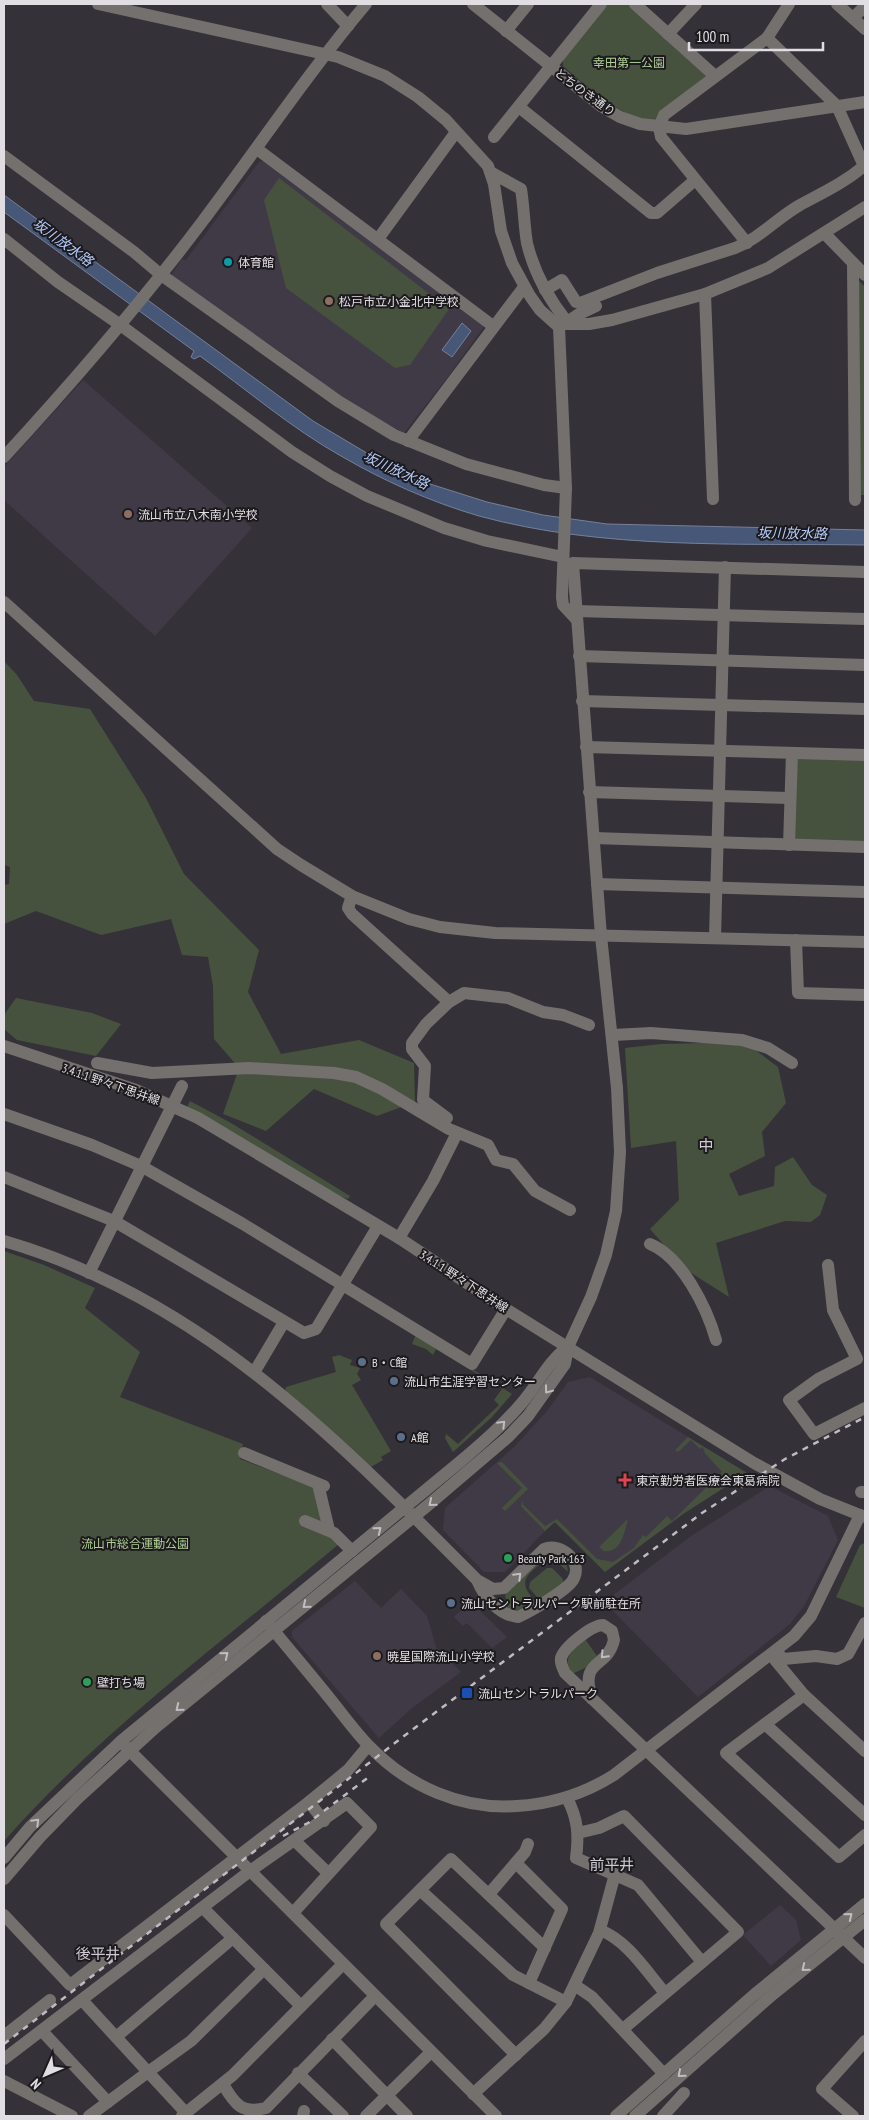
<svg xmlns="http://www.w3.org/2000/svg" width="869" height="2120" font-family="'PT Sans Narrow','Noto Sans JP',sans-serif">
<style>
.built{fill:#403a47}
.green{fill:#46523e}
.water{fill:#475777;stroke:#758097}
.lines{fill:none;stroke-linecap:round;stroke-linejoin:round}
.minor{stroke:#73706d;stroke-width:12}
.rail{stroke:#bebcc1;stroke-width:2.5;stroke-dasharray:6 6;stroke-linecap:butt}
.oneway{stroke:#bfbdc0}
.culture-dot{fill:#0f9aa8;stroke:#1c1a1d;stroke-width:2}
.education-dot{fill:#8d6e63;stroke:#1c1a1d;stroke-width:2}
.service-dot{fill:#5c6f8a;stroke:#1c1a1d;stroke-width:2}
.health-dot{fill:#e0444e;stroke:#1c1a1d;stroke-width:2}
.leisure-dot{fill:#2e9e5b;stroke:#1c1a1d;stroke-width:2}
.transit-dot{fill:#1a4fb4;stroke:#1c1a1d;stroke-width:2}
.labels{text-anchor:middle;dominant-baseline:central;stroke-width:4;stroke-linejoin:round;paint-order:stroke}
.park-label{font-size:12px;fill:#adce95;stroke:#1c1a1d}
.street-label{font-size:12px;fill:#e0dee3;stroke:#1c1a1d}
.poi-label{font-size:12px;fill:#e0dee3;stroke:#1c1a1d;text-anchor:start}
.water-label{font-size:14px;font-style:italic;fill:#b3caf8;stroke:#1c1a1d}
.quarter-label{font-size:15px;fill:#cfcbd4;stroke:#1c1a1d}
</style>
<rect width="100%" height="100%" fill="#353139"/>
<g class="built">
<path d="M265,160L485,325L447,378L404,433L379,419L325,385L294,361L170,277L182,259L186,260L259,162Z"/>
<path d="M83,380L252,528L155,636L4,500V467Z"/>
<path d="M590,1377L747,1473L683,1514L605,1572L554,1522L505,1572H484L443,1530L445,1508L515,1446L547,1411L568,1382Z"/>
<path d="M770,1486L828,1516L838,1540L804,1606L790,1624L698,1697L604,1602L691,1536Z"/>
<path d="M355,1581L381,1608L401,1589L427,1616L436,1647L461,1672L412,1708L379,1738L292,1637V1631Z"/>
<path d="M470,1601L507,1637L492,1648L467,1623L463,1626L454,1617Z"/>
<path d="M780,1905L796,1920L801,1940L771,1966L743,1935Z"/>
</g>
<g class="green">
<path d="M608,4H628L711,76L652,124C617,113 590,89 563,66V60Z"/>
<path d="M279,178L449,309L410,365L395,368L286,288L264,200Z"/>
<path d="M859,281L865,287V495H860Z"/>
<path d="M4,661L17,675L34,701L90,709L146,798L184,874L259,950L248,992L281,1054L359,1040L414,1063L415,1102L377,1116L314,1089L266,1131L223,1114L239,1068L214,1039L213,986L208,957L182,955L171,919L101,935L36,911L4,924V885L9,884L10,867L4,865Z"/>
<path d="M799,758L865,759V842L796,840L793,837L795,761Z"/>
<path d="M16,998L92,1013L121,1024L96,1056L17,1040L4,1029V1015Z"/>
<path d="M745,1042L778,1067L786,1103L762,1132L765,1156L729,1174L739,1196L774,1186L775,1167L793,1157L812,1185L827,1195L820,1215L811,1222L785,1221L716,1243L729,1297L685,1269L650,1229L679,1200L676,1141L631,1148L625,1048L661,1044Z"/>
<path d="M190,1101L231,1123L350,1196L348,1199L339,1196L187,1107Z"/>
<path d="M4,1251L44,1265L95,1288L85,1308L140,1352L120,1397L243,1444L240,1459L314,1487L339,1544C225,1640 103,1729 4,1841Z"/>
<path d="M416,1334L512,1394L492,1417L453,1452L445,1438L446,1434L458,1444L499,1405L494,1400L502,1389L436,1349L433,1355L426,1349L412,1344Z"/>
<path d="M339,1355L352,1360L350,1365L360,1368L357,1374L361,1380L352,1385L391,1451L381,1457L383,1460L371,1467L285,1391L286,1387L336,1372L332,1357Z"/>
<path d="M688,1437L747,1473L683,1514L605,1572L555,1522L545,1531L521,1506L523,1501V1505L545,1526L557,1519L597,1559L613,1562L634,1548L643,1535L646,1537L667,1516L672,1521L722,1472L704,1452L705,1451L702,1447L700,1449L691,1440L678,1452L675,1450Z"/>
<path d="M502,1462L528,1489L505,1511L502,1508L522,1488L497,1463Z"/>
<path d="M628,1519C624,1532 622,1553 604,1551L599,1547Z"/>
<path d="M865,1543V1608L836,1597L860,1545Z"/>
<path d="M548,1555C560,1554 567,1559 568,1572L556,1561H544C525,1576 517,1582 536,1602L518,1610L508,1609L505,1595L538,1561Z"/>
<path d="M547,1568H552L563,1579V1583L544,1597H537L529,1588L530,1582Z"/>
<path d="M585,1639L597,1656L585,1668L572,1674C562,1657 572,1651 585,1639Z"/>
</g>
<g class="water">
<path d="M4,195L313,421L365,452L425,482L427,478L431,479L430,484L487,502L543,515L607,524L865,530V545C737,543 604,550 479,516C431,502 384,481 341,456C291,428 246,389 200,356L194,359L191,357L194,351L4,212Z"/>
<path d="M462,323L471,331L452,357L442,350Z"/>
</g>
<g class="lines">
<g class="minor">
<path d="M98,4L338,57L385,76L418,97L446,120L488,166L494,184L501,231L512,263L530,296L540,310L559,327L564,324H589L612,320L705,294L768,268L865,207"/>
<path d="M327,4L348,26"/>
<path d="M473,4L601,106L620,117L640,124L686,129L865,102"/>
<path d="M635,4L715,76"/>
<path d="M837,4L865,29"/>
<path d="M853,18L865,6"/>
<path d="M506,31L528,4"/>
<path d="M668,34L696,4"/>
<path d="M519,107L651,213H657L695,180"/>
<path d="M494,137L601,4"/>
<path d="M257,149L493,326"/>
<path d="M4,156L134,252L160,274L338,401L394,435L466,464L544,485L566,488"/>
<path d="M492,173L521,189C524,207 524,225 527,243C534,273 549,299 567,322"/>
<path d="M824,233L865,275"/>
<path d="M4,239L58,282L119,324L292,452L330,476L367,496L444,528L487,541L563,557"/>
<path d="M378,239L456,132"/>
<path d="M747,243L661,137L659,127L664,115L767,38L789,4"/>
<path d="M853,263L855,500"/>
<path d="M545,290L562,280L576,302L580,303L657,273L735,248C760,238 777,218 800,205C822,193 844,183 864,166L837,106L767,38"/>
<path d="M705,294L713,499"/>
<path d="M564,324L579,314L596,306"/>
<path d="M559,327L566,488L562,597L563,605L576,619"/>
<path d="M408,441L524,287"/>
<path d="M4,457C73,382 141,303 202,222C257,149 308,73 366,4"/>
<path d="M4,602L277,849L301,865L352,896L409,919L440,927L495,933L865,942"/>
<path d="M576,611L865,619"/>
<path d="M579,656L865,665"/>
<path d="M582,701L865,709"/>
<path d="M586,747L865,755"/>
<path d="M589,792L789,798"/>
<path d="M594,838L865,847"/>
<path d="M789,845L792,753"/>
<path d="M597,884L865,892"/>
<path d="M352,896L348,908L352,914L449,1002"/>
<path d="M715,938L725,567"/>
<path d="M796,940L798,993L865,995"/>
<path d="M613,1035L651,1033L742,1040L768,1048L792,1063"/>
<path d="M4,1046L136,1090L198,1118L399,1238L506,1309L754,1463L820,1499L865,1517"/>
<path d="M97,1063L152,1073L249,1068L334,1073L356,1077L382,1089L449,1129L488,1145L496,1160L513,1164L535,1191L570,1210"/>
<path d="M4,1114L92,1145L141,1166L243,1224L472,1364L506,1309"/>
<path d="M447,1118L423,1100L425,1066L412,1049V1043L426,1024L449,1002L464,993L508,998L543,1012L563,1015L589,1025"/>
<path d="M4,1177L114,1221L304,1333L316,1329L378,1226"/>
<path d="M399,1238L433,1181L457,1133"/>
<path d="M4,1241C201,1298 337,1439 477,1580L493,1589L504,1588L544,1549C561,1542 584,1562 573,1580C566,1591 531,1611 518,1617C499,1615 484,1597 477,1580"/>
<path d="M650,1244C682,1257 707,1308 716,1340"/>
<path d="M828,1265L833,1310L857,1359L818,1379L789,1400L814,1434L865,1408"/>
<path d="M89,1273L182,1086"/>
<path d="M255,1371L284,1322"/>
<path d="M244,1453L324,1486"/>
<path d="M318,1484L329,1530"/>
<path d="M861,1492H865"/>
<path d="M305,1521L334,1533L352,1551"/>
<path d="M266,1621C288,1648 310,1674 331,1700C344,1716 356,1733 370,1747C409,1787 462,1810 517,1806C553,1804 584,1794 614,1775L794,1636L811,1616L860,1515"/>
<path d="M776,1651L783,1659L816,1656L837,1659L848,1654L865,1623"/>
<path d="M771,1655L804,1695L865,1751"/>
<path d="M804,1695L726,1753L839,1857L865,1835"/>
<path d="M592,1699C579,1657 607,1670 614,1640L612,1631L603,1625C592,1625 564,1647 561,1658C560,1664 563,1668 565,1673L865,1958"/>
<path d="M765,1724L865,1815"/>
<path d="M124,1745L496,2116"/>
<path d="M567,1798C578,1819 579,1835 576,1858L638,1885L702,1962"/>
<path d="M309,1802L324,1821"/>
<path d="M578,1833L599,1828L624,1816L738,1932L623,2029"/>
<path d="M295,1841L328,1873"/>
<path d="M4,1858L30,1827L120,1742L461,1461C482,1443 503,1425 521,1404C538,1385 547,1362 568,1347"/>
<path d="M516,1863L562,1909L529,1983"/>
<path d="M4,1879L40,1837L78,1798L156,1727L427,1506L508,1437L528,1416L565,1364L568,1347L591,1297L606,1255L616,1211L620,1152L617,1088L601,936L573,563L865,572"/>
<path d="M420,1890L513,1975L566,2002L599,1933L615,1874"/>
<path d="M489,1894L525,1852L528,1844"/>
<path d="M203,1908L301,2006"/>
<path d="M4,1915L70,1985L309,1802L348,1770L368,1746"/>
<path d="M600,1930C628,1941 646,1971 665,1993"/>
<path d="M576,1986L592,1997L664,2074"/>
<path d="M82,2000L148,2072L191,2041L264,1969"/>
<path d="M42,2031L108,2102L148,2072L186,2113"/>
<path d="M4,2036L50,2000"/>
<path d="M116,2037L233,1938"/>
<path d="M332,2039L407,2116"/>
<path d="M516,2055L386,1924L451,1859L545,1948"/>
<path d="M4,2059L250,1871L347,1803L371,1827L293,1913"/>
<path d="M298,2073L343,2116"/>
<path d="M4,2081L72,2116"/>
<path d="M223,2084C235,2105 242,2114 266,2108L375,1996"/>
<path d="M473,2094L544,2029L566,2002"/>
<path d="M89,2116L108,2102"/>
<path d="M182,2116L233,2075L343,1964"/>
<path d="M303,2116L304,2111"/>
<path d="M366,2116L431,2052"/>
<path d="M616,2116L755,1994L865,1904"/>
<path d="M635,2116L772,1995L865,1920"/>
<path d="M663,2116L684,2093"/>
<path d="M853,2116L822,2089L865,2041"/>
</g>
<g class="rail">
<path d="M283,1836L308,1823L370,1776"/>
<path d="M4,2044L404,1736L702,1513L785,1459L865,1417"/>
</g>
</g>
<defs><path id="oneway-chevron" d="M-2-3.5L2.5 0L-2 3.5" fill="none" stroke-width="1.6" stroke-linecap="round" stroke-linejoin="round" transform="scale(1.25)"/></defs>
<g class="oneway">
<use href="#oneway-chevron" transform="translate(548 1390) rotate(127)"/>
<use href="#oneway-chevron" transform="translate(502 1424) rotate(-45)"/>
<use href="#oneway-chevron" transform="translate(432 1503) rotate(140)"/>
<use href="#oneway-chevron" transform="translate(378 1530) rotate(-39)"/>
<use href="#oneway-chevron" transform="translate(518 1576) rotate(-45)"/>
<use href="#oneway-chevron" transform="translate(306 1605) rotate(141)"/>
<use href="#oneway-chevron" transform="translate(225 1655) rotate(-39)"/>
<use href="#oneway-chevron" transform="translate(604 1655) rotate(133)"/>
<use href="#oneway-chevron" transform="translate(179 1708) rotate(141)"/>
<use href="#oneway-chevron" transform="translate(36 1822) rotate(-45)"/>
<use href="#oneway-chevron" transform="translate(849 1916) rotate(-39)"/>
<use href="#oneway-chevron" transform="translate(805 1968) rotate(141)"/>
<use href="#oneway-chevron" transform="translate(681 2074) rotate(139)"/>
</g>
<circle class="culture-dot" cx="228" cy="262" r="5"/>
<g class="education-dot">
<circle cx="329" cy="301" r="5"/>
<circle cx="128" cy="514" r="5"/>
<circle cx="377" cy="1656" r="5"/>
</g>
<g class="service-dot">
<circle cx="362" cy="1362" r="5"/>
<circle cx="394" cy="1381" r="5"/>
<circle cx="401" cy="1437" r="5"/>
<circle cx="451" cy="1603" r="5"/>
</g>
<path class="health-dot" d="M622.5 1472.5h5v5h5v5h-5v5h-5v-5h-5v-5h5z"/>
<g class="leisure-dot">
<circle cx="508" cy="1558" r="5"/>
<circle cx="87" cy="1682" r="5"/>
</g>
<rect class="transit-dot" x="461" y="1687" width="12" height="12" rx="2.5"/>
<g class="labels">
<g class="park-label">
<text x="629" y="62">幸田第一公園</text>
<text x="135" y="1543">流山市総合運動公園</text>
</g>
<g class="street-label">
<text transform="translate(585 92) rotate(36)">とちのき通り</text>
<text transform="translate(111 1084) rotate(19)">3.4.1.1 野々下思井線</text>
<text transform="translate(464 1281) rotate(33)">3.4.1.1 野々下思井線</text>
</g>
<g class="poi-label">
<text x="238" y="262">体育館</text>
<text x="339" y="301">松戸市立小金北中学校</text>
<text x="138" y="514">流山市立八木南小学校</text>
<text x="372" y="1362">B・C館</text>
<text x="404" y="1381">流山市生涯学習センター</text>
<text x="411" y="1437">A館</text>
<text x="636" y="1480">東京勤労者医療会東葛病院</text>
<text x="518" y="1558">Beauty Park 163</text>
<text x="461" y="1603">流山セントラルパーク駅前駐在所</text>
<text x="387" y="1656">暁星国際流山小学校</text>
<text x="97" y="1682">壁打ち場</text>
<text x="478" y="1693">流山セントラルパーク</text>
</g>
<g class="water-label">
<text transform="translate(63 242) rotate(36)">坂川放水路</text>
<text transform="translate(396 470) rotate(25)">坂川放水路</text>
<text transform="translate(792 533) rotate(1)">坂川放水路</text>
</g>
<g class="quarter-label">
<text x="706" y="1145">中</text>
<text x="612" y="1864">前平井</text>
<text x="98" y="1953">後平井</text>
</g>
</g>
<rect width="869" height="2120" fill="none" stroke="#e0dee3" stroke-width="10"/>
<g transform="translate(45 2075) rotate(225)" stroke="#1c1a1d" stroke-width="4" paint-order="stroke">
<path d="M0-4L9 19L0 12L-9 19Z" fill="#e0dee3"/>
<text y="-8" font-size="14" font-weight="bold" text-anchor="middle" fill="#e0dee3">N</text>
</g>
<path d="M689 42v8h134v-8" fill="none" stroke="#e0dee3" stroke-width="2.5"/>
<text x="696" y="42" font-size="15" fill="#e0dee3" stroke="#1c1a1d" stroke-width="4" paint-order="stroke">100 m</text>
</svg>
